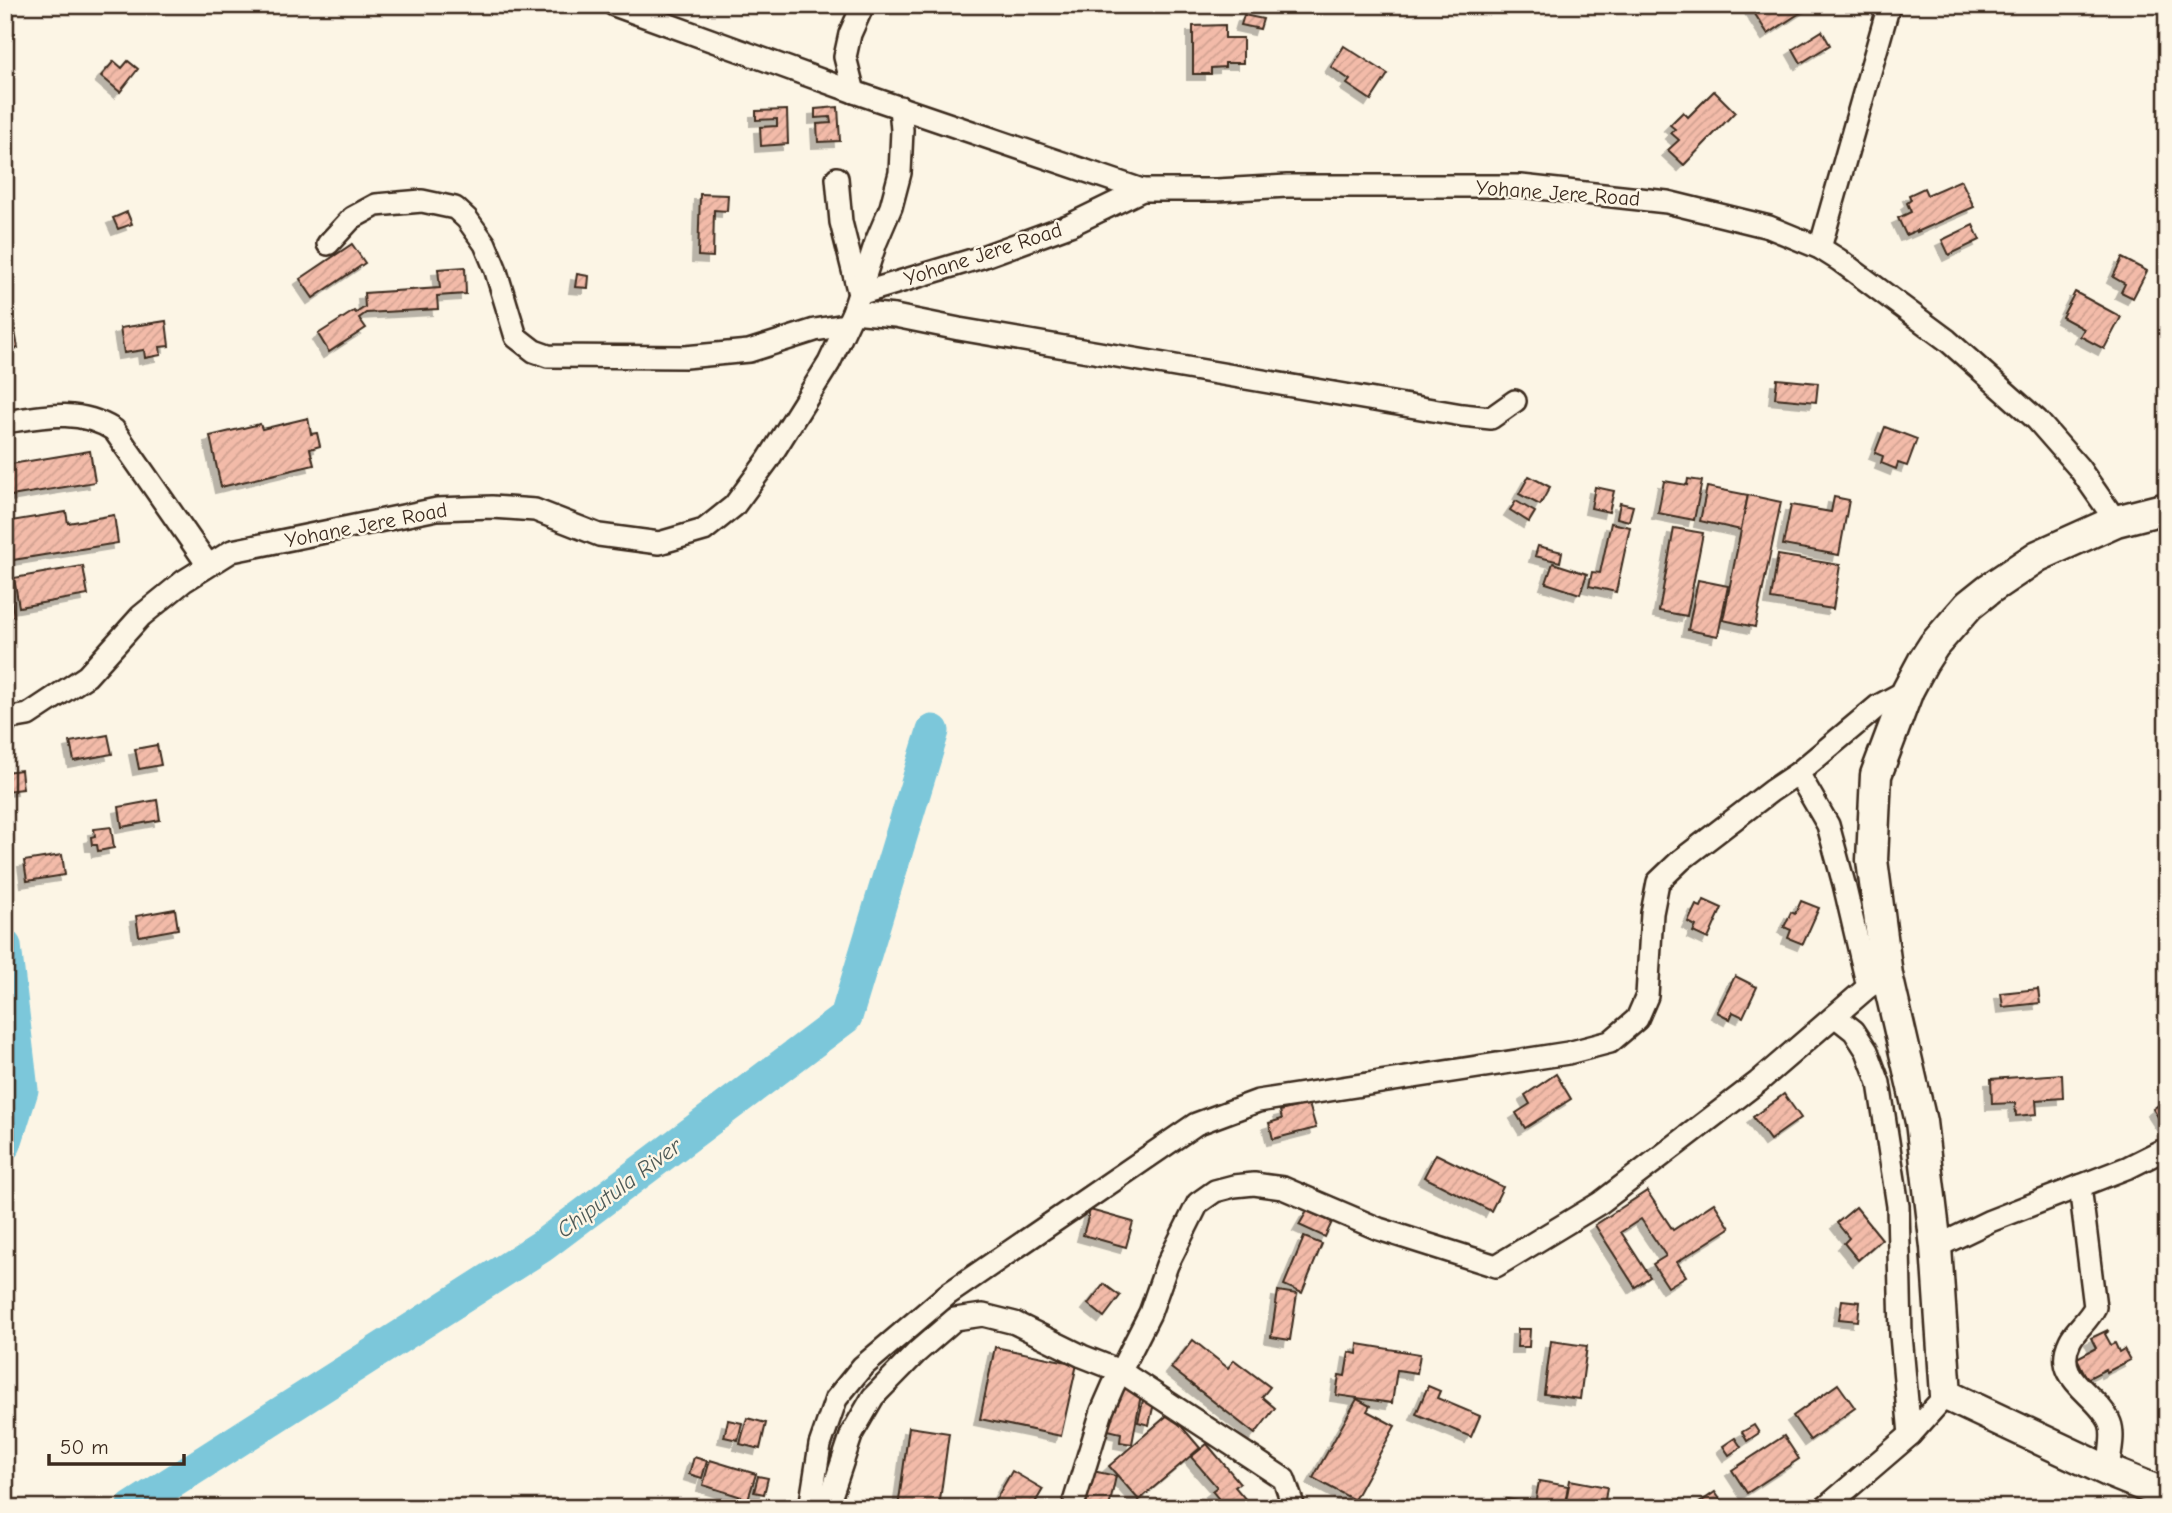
<svg xmlns="http://www.w3.org/2000/svg" width="2172" height="1513" font-family="'Comic Neue',sans-serif">
<style>
.lines{fill:none;stroke-linecap:round;stroke-linejoin:round}
.river{stroke:#7bc7da;stroke-width:33}
.building{fill:url(#building-hatch);stroke:#3b2a1e;stroke-width:2;filter:url(#shadow)}
.street-casing{stroke:#3b2a1e;stroke-width:26}
.secondary-casing{stroke:#3b2a1e;stroke-width:35}
.street{stroke:#fcf5e5;stroke-width:21}
.secondary{stroke:#fcf5e5;stroke-width:30}
.labels{text-anchor:middle;dominant-baseline:central;stroke-width:5;stroke-linejoin:round;paint-order:stroke}
.street-label{font-size:21px;fill:#3b2a1e;stroke:#fcf5e5}
.water-label{font-size:23px;font-style:italic;fill:#4e5956;stroke:#fcf5e5}
</style>
<defs>
<pattern id="building-hatch" width="6" height="6" patternUnits="userSpaceOnUse" patternTransform="scale(1.75)"><rect width="6" height="6" fill="#f3bba9"/><path d="M-1 1l2-2M0 6l6-6M5 7l2-2" fill="none" stroke="#d1a191"/></pattern>
<filter id="shadow"><feDropShadow dx="-6" dy="6" stdDeviation="0" flood-color="#0004"/></filter>
</defs>
<rect width="100%" height="100%" fill="#fcf5e5"/>
<filter id="ink" filterUnits="userSpaceOnUse"><feTurbulence type="fractalNoise" baseFrequency=".0143" numOctaves="2"/><feDisplacementMap in="SourceGraphic" scale="14" xChannelSelector="R" yChannelSelector="G"/><feConvolveMatrix kernelMatrix="1 2 1 2 8 2 1 2 1" color-interpolation-filters="sRGB"/></filter>
<g filter="url(#ink)">
<g class="lines">
<g class="river">
<path d="M5,946L22,1090L5,1144"/>
<path d="M132,1508L542,1246L846,1017L933,731"/>
</g>
</g>
<g class="building">
<path d="M1749,5H1812L1768,34Z"/>
<path d="M1244,15L1263,19L1260,29L1241,25Z"/>
<path d="M1225,25V38H1243V63H1225V67L1211,68V74H1193V26Z"/>
<path d="M1822,31L1830,45L1801,63L1793,49Z"/>
<path d="M1344,46L1388,74L1371,100L1347,84L1350,80L1331,67Z"/>
<path d="M114,61L122,68L128,61L138,69L120,92L101,76Z"/>
<path d="M1714,91L1735,112L1684,165L1668,150L1679,140L1671,133L1675,129L1670,125L1683,112L1688,117Z"/>
<path d="M838,107L840,141L818,142L817,124L831,123L830,117L815,118V109Z"/>
<path d="M787,110L788,144L761,146L760,127L777,126V119L756,120V111Z"/>
<path d="M1961,180L1974,207L1917,232V230L1906,235L1898,218L1911,212L1907,203L1911,200L1909,195L1924,188L1927,195Z"/>
<path d="M700,194L728,195L727,211L714,210L713,257L698,256Z"/>
<path d="M127,212L132,224L118,229L113,218Z"/>
<path d="M1973,225L1980,240L1949,255L1942,240Z"/>
<path d="M352,244L365,263L313,298L300,279Z"/>
<path d="M2122,258L2147,271L2133,298L2121,292L2125,284L2113,277Z"/>
<path d="M465,267L466,294L437,296L438,309L366,313L359,318L366,328L329,352L318,334L354,311L356,313L365,307L364,293L440,288L438,269Z"/>
<path d="M577,274L589,276L588,288L575,287Z"/>
<path d="M5,286H7L18,348L5,351Z"/>
<path d="M2075,292L2121,317L2104,349L2080,336L2084,329L2062,317Z"/>
<path d="M166,321L169,346L160,347L161,355L145,358L144,350L124,353L120,328Z"/>
<path d="M1777,379L1818,383L1816,402L1775,398Z"/>
<path d="M308,418L311,434L317,433L320,446L310,449L314,465L221,487L210,436L260,424L262,429Z"/>
<path d="M1885,427L1917,439L1907,466L1898,463L1896,469L1881,463L1883,456L1875,453Z"/>
<path d="M90,451L95,482L5,497V465Z"/>
<path d="M1529,476L1550,487L1540,505L1519,494Z"/>
<path d="M1688,479L1702,481L1694,520L1658,513L1664,481L1687,485Z"/>
<path d="M1595,487L1614,491L1609,512L1591,508Z"/>
<path d="M1707,487L1748,495L1741,530L1700,521Z"/>
<path d="M1748,495L1781,502L1755,627L1723,620Z"/>
<path d="M1834,497L1849,500L1839,555L1783,545L1791,505L1831,512Z"/>
<path d="M1516,501L1535,512L1529,522L1510,510Z"/>
<path d="M1620,503L1633,506L1629,521L1617,518Z"/>
<path d="M66,512L68,523L114,515L118,543L13,560L9,536H5V522Z"/>
<path d="M1611,523L1630,527L1616,592L1589,586L1592,572L1600,573Z"/>
<path d="M1674,528L1703,533L1687,616L1659,611Z"/>
<path d="M1538,546L1562,552L1560,562L1535,556Z"/>
<path d="M1778,555L1840,565L1833,609L1771,599Z"/>
<path d="M5,559L14,616L5,617Z"/>
<path d="M1553,563L1587,574L1580,594L1546,583Z"/>
<path d="M83,566L88,595L19,607L14,578Z"/>
<path d="M1698,580L1728,586L1718,636L1688,630Z"/>
<path d="M108,735L112,754L74,761L70,742Z"/>
<path d="M157,745L161,765L139,769L135,749Z"/>
<path d="M21,770L23,789L5,791V772Z"/>
<path d="M157,800L160,820L122,827L119,807Z"/>
<path d="M111,827L114,848L98,851L97,845H92L91,837L95,836L94,829Z"/>
<path d="M62,855L65,875L27,881L24,861Z"/>
<path d="M1704,900L1722,908L1708,939L1693,932L1696,926L1688,922L1696,905L1701,907Z"/>
<path d="M1801,901L1819,908L1803,944L1788,938L1791,930L1784,927L1791,912L1795,914Z"/>
<path d="M175,909L178,929L139,936L136,916Z"/>
<path d="M1735,976L1757,987L1743,1017L1733,1012L1730,1019L1717,1012Z"/>
<path d="M2038,989L2040,1003L2003,1007L2001,993Z"/>
<path d="M1556,1074L1571,1099L1525,1128L1516,1113L1530,1104L1525,1095Z"/>
<path d="M2062,1074L2063,1098L2036,1100L2037,1114L2016,1116L2015,1103L1992,1104L1991,1079Z"/>
<path d="M1784,1094L1801,1118L1770,1140L1753,1117Z"/>
<path d="M2167,1099V1124L2164,1126L2153,1109Z"/>
<path d="M1309,1104L1316,1128L1273,1139L1269,1123L1282,1119L1280,1111Z"/>
<path d="M1436,1154L1503,1187L1491,1211L1424,1177Z"/>
<path d="M1647,1191L1673,1230L1714,1203L1730,1228L1677,1262L1686,1276L1668,1287L1653,1264L1666,1256L1641,1219L1621,1232L1650,1277L1635,1287L1595,1225Z"/>
<path d="M1856,1207L1882,1239L1858,1260L1844,1243L1849,1238L1837,1223Z"/>
<path d="M1090,1210L1133,1222L1126,1247L1083,1235Z"/>
<path d="M1307,1211L1332,1222L1325,1237L1299,1225Z"/>
<path d="M1304,1237L1322,1244L1302,1293L1284,1285Z"/>
<path d="M1104,1284L1120,1296L1104,1317L1088,1304Z"/>
<path d="M1278,1291L1297,1294L1290,1340L1271,1337Z"/>
<path d="M1842,1300L1860,1302L1858,1321L1839,1319Z"/>
<path d="M1518,1329H1530L1529,1347H1517Z"/>
<path d="M2108,1330L2109,1331L2105,1334L2111,1345L2115,1343L2119,1352L2124,1349L2130,1360L2107,1372L2106,1369L2087,1379L2077,1358L2096,1348L2091,1338Z"/>
<path d="M1193,1340L1228,1368L1234,1360L1270,1387L1262,1397L1275,1408L1255,1434L1171,1368Z"/>
<path d="M1551,1341L1587,1346L1580,1399L1544,1394Z"/>
<path d="M1358,1344L1420,1354L1417,1373L1397,1370L1392,1403L1336,1395L1339,1375L1345,1376L1349,1352L1357,1354Z"/>
<path d="M995,1347L1077,1364L1061,1436L980,1419Z"/>
<path d="M1116,1384L1142,1389L1132,1444L1120,1442L1121,1433L1108,1430Z"/>
<path d="M1838,1384L1855,1408L1810,1440L1793,1416Z"/>
<path d="M1428,1386L1440,1391L1437,1398L1480,1416L1471,1437L1416,1414Z"/>
<path d="M1144,1396L1155,1399L1149,1425L1138,1422Z"/>
<path d="M1357,1399L1370,1406L1367,1411L1395,1426L1354,1500L1313,1478Z"/>
<path d="M1170,1413L1200,1448L1139,1500L1109,1466Z"/>
<path d="M747,1418L766,1423L760,1449L740,1444Z"/>
<path d="M728,1420L742,1423L738,1440L724,1437Z"/>
<path d="M1754,1425L1759,1433L1747,1441L1742,1432Z"/>
<path d="M909,1427L949,1433L939,1508H898Z"/>
<path d="M1784,1436L1799,1459L1747,1493L1732,1470Z"/>
<path d="M1735,1438L1741,1447L1729,1455L1723,1446Z"/>
<path d="M1207,1444L1240,1483L1235,1487L1253,1508H1218L1223,1504L1212,1491L1217,1487L1191,1457Z"/>
<path d="M694,1457L707,1461L702,1478L689,1474Z"/>
<path d="M710,1460L756,1474L748,1499L703,1485Z"/>
<path d="M1012,1471L1043,1489L1032,1508H1013L1009,1505L1008,1508H996L992,1506Z"/>
<path d="M1093,1471L1116,1476L1109,1508H1085Z"/>
<path d="M758,1476L768,1478L764,1494L754,1492Z"/>
<path d="M1570,1480L1607,1487L1604,1507L1566,1501Z"/>
<path d="M1539,1481L1568,1486L1564,1508H1506L1507,1499L1535,1504Z"/>
<path d="M1715,1492L1726,1508H1692Z"/>
</g>
<g class="lines">
<g class="street-casing">
<g id="street">
<path d="M614,5L854,92L1142,190"/>
<path d="M854,92L845,57L850,34L863,5"/>
<path d="M837,178L841,222L859,294L982,257L1070,225L1142,190H1217L1287,186H1521L1667,202L1769,227L1820,248L1839,260L1947,340L2037,420L2079,468L2116,521"/>
<path d="M328,244L352,218L376,205L422,201L455,208L467,219L485,244L495,268L516,337L534,351L548,356L685,357L749,351L815,330L845,325"/>
<path d="M1820,248L1889,5"/>
<path d="M853,312L895,316L959,329L1462,415L1491,418L1515,401"/>
<path d="M5,422C44,416 79,408 114,430L208,565"/>
<path d="M5,719L28,715L87,676L141,616L184,581L232,551L437,509L492,507L535,510L599,535L659,543L704,530L734,506L768,460L829,363L853,312L876,242L891,207L900,173L902,130L900,107"/>
<path d="M1798,773L1828,825L1844,884L1868,987"/>
<path d="M1835,1016L1854,1031L1867,1051L1879,1083L1898,1206L1901,1335L1910,1435"/>
<path d="M2080,1186L2095,1307C2088,1321 2075,1330 2070,1341C2051,1380 2099,1394 2110,1423C2115,1436 2109,1456 2108,1471"/>
<path d="M1936,1247L1990,1221L2129,1167L2159,1152"/>
<path d="M1075,1499L1102,1411L1113,1386L1150,1313L1167,1265L1198,1203L1215,1191L1234,1186L1254,1184L1283,1188L1379,1229L1496,1266L1600,1203L1758,1082L1868,987L1887,975"/>
<path d="M810,1508L820,1445L836,1399L862,1367L948,1294L1196,1124L1258,1101L1568,1053L1610,1042L1637,1019L1647,996L1652,913L1658,882L1681,860L1771,791L1798,773L1878,706L1908,690"/>
<path d="M827,1508L852,1433L873,1397L917,1352L955,1319L983,1315L1015,1323L1082,1356L1120,1371L1284,1479L1294,1508"/>
<path d="M1825,1508L1910,1435L1946,1395"/>
</g>
</g>
<g class="secondary-casing">
<path id="secondary" d="M2167,508L2116,521L2038,556L1989,589L1969,605L1934,645L1923,662L1908,690L1876,775L1872,860L1887,975L1921,1122L1936,1247L1946,1395L2108,1471L2167,1495"/>
</g>
<use href="#street" class="street"/>
<use href="#secondary" class="secondary"/>
</g>
</g>
<g class="labels">
<g class="street-label">
<text transform="translate(1558 193) rotate(4)">Yohane Jere Road</text>
<text transform="translate(983 254) rotate(-18)">Yohane Jere Road</text>
<text transform="translate(366 525) rotate(-11)">Yohane Jere Road</text>
</g>
<g class="water-label">
<text transform="translate(619 1188) rotate(-37)">Chiputula River</text>
</g>
</g>
<rect width="2172" height="1513" fill="none" stroke="#fcf5e5" stroke-width="28"/>
<rect x="14" y="14" width="2144" height="1485" fill="none" stroke="#3b2a1e" stroke-width="2.5" filter="url(#ink)"/>
<path d="M49 1454v10h135v-10" fill="none" stroke="#3b2a1e" stroke-width="3.5"/>
<text x="60" y="1454" font-size="21" fill="#3b2a1e" stroke="#fcf5e5" stroke-width="5" paint-order="stroke">50 m</text>
</svg>
